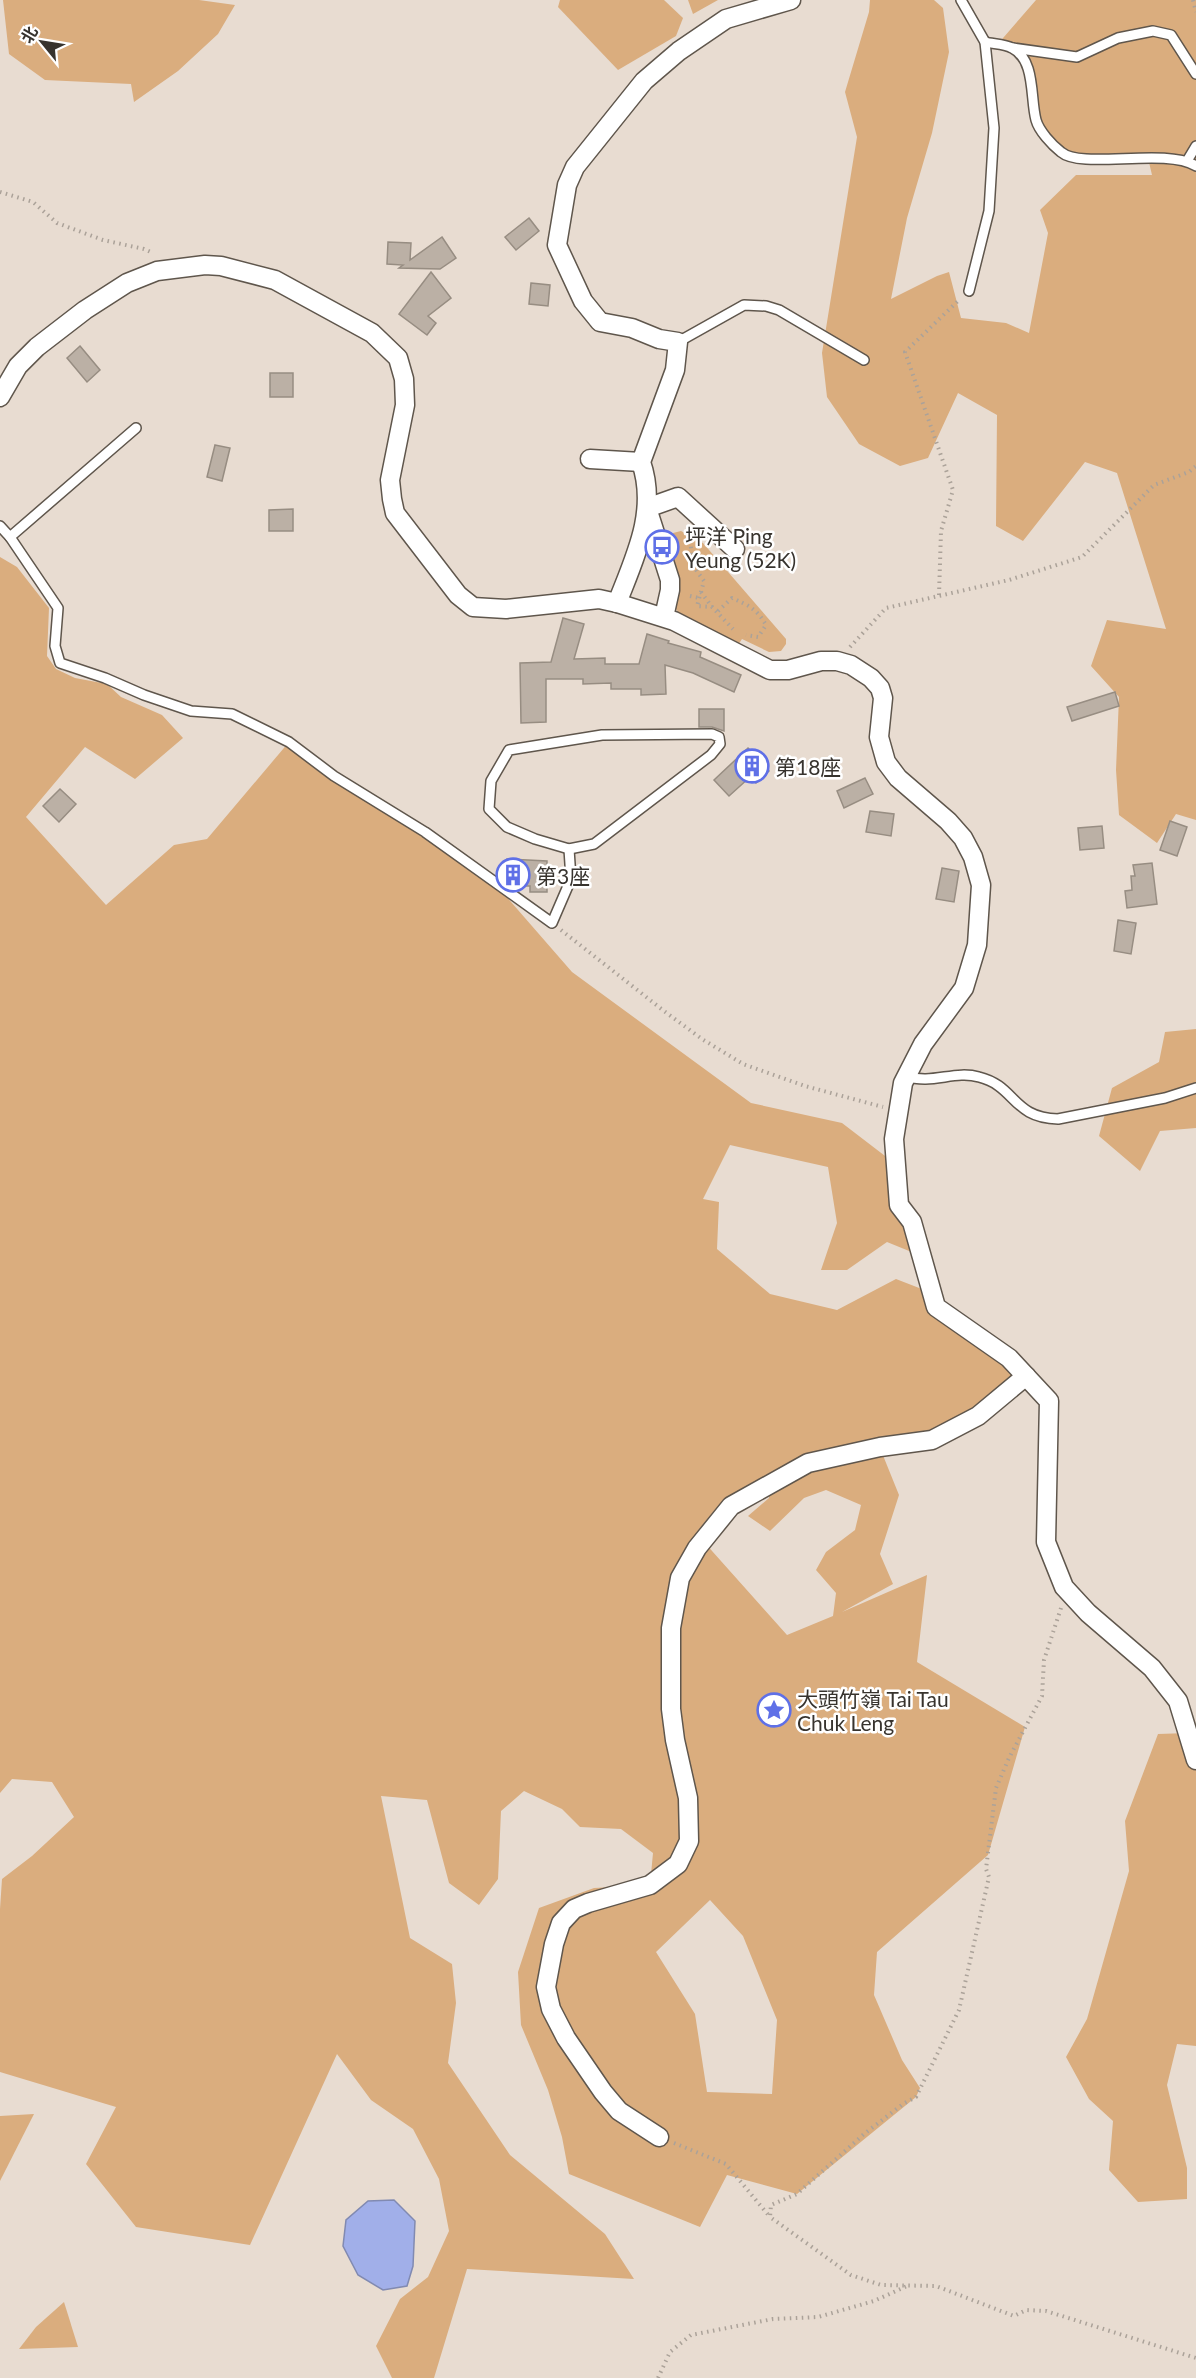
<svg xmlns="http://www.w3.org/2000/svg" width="1196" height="2378" font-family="Lato,'Noto Sans SC',sans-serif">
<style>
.green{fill:#daad7e;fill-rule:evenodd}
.water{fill:#a1afe9;stroke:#818ab1;stroke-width:1.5}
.building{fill:#bbb0a5;stroke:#978d82;stroke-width:1.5}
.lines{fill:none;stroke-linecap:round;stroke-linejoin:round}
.service-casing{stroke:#5f564c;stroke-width:12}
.minor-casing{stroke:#5f564c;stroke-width:21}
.path{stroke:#aba299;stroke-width:4;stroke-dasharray:1.5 4.5;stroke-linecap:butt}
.service{stroke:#fff;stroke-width:9}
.minor{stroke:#fff;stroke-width:18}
.labels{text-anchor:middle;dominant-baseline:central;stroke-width:5;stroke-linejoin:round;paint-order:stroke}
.poi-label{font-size:21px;fill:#37332e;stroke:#fff;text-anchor:start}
</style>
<rect width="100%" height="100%" fill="#e8dcd1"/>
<g class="green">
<path d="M3,0H199L235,5L218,34L178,71L134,102L131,84L45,80L9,54Z"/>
<path d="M560,0H664L683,18L676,36L618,70L558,7Z"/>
<path d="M688,0H718L693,14Z"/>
<path d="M870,0H934L943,8L949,52L932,133L907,218L891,299L937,276L949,272L961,318L1006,323L1029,333L1048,233L1040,210L1076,175H1152L1148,158L1072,156L1043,133L1025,61L997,45L1036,0H1196V820L1176,814L1157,843L1119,815L1116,770L1119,697L1091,666L1107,620L1166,629L1117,473L1085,462L1023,541L996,526L997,415L958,393L928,458L900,466L859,444L827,397L822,353L857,137L845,92L869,12Z"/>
<path d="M681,531L703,543L786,639V644L781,651L769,652L742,639L738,645L679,613L676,609L679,581L669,539L673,533Z"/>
<path d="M0,557L17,567L49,608L47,656L56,669L75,678L107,684L121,697L162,715L183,738L135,779L85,747L26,817L106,905L174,845L207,839L289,742L491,879L572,972L751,1103L842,1123L889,1159L914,1253L887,1242L847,1270H821L837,1223L828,1167L730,1145L703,1199L719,1202L717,1249L770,1294L837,1310L896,1279L932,1293L1026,1376L970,1420L880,1448L899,1495L880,1554L893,1584L842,1612L927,1575L917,1662L1025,1727L988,1855L877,1952L874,1995L902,2060L920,2088L916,2097L797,2194L727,2175L700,2227L569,2174L562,2137L548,2090L521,2025L518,1972L539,1908L594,1888L650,1885L653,1853L621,1829L580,1827L562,1809L524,1791L501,1811L498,1879L479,1905L449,1883L427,1800L381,1796L410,1938L452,1964L456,2003L448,2063L510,2155L605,2234L634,2279L467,2269L434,2378H392L376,2346L400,2299L428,2277L449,2231L439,2179L413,2129L371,2100L337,2054L250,2245L136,2227L86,2164L116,2107L0,2072V1909L2,1879L32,1856L74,1817L52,1782L12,1779L0,1793ZM769,1485V1498L748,1516L770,1531L804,1498L826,1490L861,1505L855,1530L826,1552L816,1570L836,1593L833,1616L787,1635L696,1533L713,1512ZM710,1900L743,1936L777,2020L772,2094L707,2092L695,2014L656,1952Z"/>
<path d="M1196,1029V1128L1160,1131L1140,1171L1099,1136L1112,1088L1159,1062L1165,1032Z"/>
<path d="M1188,1733L1196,1762V2046L1177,2044L1167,2085L1187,2168V2199L1138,2202L1109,2170L1113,2121L1089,2099L1066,2057L1087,2019L1129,1871L1125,1821L1158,1734Z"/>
<path d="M34,2114L0,2181V2116Z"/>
<path d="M64,2302L78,2347L19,2349L36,2327Z"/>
</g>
<path class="water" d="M394,2200L415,2221L413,2266L407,2286L383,2290L358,2275L343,2246L346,2220L368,2201Z"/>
<g class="building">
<path d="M529,218L539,231L516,250L505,237Z"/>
<path d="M442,237L456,258L440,269L399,268L403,265L387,264L388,242L411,243L410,260Z"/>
<path d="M431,272L451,298L428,316L436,323L427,335L399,314Z"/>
<path d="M531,283L550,285L548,306L529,304Z"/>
<path d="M80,346L100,370L87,382L67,358Z"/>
<rect x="270" y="373" width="23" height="24"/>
<path d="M215,445L230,448L222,481L207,477Z"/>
<path d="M293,509V531H269V510Z"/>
<path d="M563,618L584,624L574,659L605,658V664H639L647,634L669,641L668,643L701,652L700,657L741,675L734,692L693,673L665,665L666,694L641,695V689H611V683L583,684V679H546V722L521,723L520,663L551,662Z"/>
<path d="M1115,692L1119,706L1072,721L1067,707Z"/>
<path d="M699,709H724V731L712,727H699Z"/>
<path d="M748,748L769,771L756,783L750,777L729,796L714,780Z"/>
<path d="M865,778L873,794L844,808L837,791Z"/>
<path d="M60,789L76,804L59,822L43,806Z"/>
<path d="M870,811L894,814L891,836L866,832Z"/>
<path d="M1170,821L1187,827L1177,856L1160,850Z"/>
<path d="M1102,826L1104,848L1080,850L1078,828Z"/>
<path d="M507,859L547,861V892H530V886H512L502,879V865H507Z"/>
<path d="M1152,863L1157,904L1127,908L1125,891L1132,890L1131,876H1135L1133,865Z"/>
<path d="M942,868L959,871L954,902L936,899Z"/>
<path d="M1118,920L1136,923L1131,954L1114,951Z"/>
</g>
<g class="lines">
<g class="service-casing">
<g id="service">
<path d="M961,0L985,42L994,128L989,211L969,291"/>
<path d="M985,42C993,44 1005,44 1012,48C1036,60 1030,98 1036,120C1039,131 1052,145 1061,152C1082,170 1165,147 1196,166"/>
<path d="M1013,48L1077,57L1118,38L1153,31L1171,35L1196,74"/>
<path d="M1187,161L1196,146"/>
<path d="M678,342L744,305L766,306L779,310L864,360"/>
<path d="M0,526L10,537L58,608L55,646L60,663L105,678L144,695L191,711L232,714L289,742L334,776L425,832L552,923L571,879L569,849"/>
<path d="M10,537L136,428"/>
<path d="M712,734L719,737L720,744L711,755L594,844L569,849L535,839L507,827L489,809L491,781L509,750L602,735Z"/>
<path d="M906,1076C932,1085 954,1070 979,1077C1016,1086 1012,1118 1058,1119L1165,1098L1196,1088"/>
</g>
</g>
<g class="minor-casing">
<g id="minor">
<path d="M0,397L18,366L37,347L85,310L127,283L157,271L205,265L221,266L275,280L372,333L398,358L404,379L405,405L390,480L392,499L395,513L458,595L473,607L506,609L599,599L617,603L674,621L770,670H788L821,661H837L851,665L871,678L880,688L883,698L879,737L886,762L898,778L948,821L963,838L973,857L981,885L977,945L964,988L923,1044L903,1083L894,1139L899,1205L912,1222L936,1307L1009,1358L1049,1401L1046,1542L1064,1587L1088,1613L1152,1668L1178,1701L1196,1760"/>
<path d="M590,459L641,462"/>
<path d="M617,603C635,557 658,511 641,462L675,370L678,342L659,339L632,328L600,322L583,301L557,245L567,185L575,167L644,81L679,51L726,19L791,0"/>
<path d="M664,617L670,590V580L647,508L678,497L735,549"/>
<path d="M659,2137L619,2111L603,2092L566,2038L551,2009L546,1987L554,1944L561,1923L574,1909L588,1903L650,1885L678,1864L689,1841L688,1798L675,1740L671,1709V1628L680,1578L697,1548L731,1506L808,1463L880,1447L932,1440L978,1416L1026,1376"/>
</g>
</g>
<g class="path">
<path d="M1193,0L1196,12"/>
<path d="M0,192L33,202L57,223L103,240L144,249L153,253"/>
<path d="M688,529L694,567L704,581L697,606L712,607L733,629"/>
<path d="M701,592L712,607"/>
<path d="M939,595L941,531L953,490L905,352L959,300"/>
<path d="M690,596L699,598"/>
<path d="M718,611L732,598C748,605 757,609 766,625L758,637L746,635"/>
<path d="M850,647L886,608L1009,580L1082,557L1154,485L1189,472L1196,466"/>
<path d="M561,930L664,1011L702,1039L743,1064L805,1086L883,1107"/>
<path d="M1061,1608L1044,1660L1042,1696L1009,1758L996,1788L986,1869L989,1877L959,2010L916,2097L903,2104L864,2134L797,2194L771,2205L770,2217L851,2275L881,2285L936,2286L1014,2316L1026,2310L1046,2311L1196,2358"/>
<path d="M674,2143L726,2164L770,2217"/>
<path d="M658,2378L670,2352L691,2335L773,2319L818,2317L874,2301L907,2286"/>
</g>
<use href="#service" class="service"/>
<use href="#minor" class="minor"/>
</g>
<defs>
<g id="bus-ring" transform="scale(1.725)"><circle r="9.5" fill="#fff" stroke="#5f70e7" stroke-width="1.5"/><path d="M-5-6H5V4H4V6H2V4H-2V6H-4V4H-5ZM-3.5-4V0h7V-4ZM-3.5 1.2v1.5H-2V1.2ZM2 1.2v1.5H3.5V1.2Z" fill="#5f70e7"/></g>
<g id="building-ring" transform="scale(1.725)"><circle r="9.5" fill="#fff" stroke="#5f70e7" stroke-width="1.5"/><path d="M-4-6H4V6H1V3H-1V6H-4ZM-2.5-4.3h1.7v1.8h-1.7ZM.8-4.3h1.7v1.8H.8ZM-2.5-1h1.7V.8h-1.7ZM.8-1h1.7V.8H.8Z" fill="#5f70e7"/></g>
<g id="sight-ring" transform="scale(1.725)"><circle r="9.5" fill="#fff" stroke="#5f70e7" stroke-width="1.5"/><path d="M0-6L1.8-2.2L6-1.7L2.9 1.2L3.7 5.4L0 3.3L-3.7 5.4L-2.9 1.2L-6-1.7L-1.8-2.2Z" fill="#5f70e7"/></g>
</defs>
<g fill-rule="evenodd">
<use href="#bus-ring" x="662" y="547"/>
<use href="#building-ring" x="752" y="766"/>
<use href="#building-ring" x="513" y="875"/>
<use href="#sight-ring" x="774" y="1710"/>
</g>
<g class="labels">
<g class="poi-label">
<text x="685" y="535">坪洋 Ping<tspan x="685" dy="24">Yeung (52K)</tspan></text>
<text x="775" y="766">第18座</text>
<text x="536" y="875">第3座</text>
<text x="797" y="1698">大頭竹嶺 Tai Tau<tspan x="797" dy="24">Chuk Leng</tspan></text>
</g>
</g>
<g transform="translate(42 42) rotate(300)" stroke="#ffffff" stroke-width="4.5" paint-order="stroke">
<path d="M0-4.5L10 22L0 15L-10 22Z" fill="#37332e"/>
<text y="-9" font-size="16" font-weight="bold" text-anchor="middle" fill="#37332e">北</text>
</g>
</svg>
